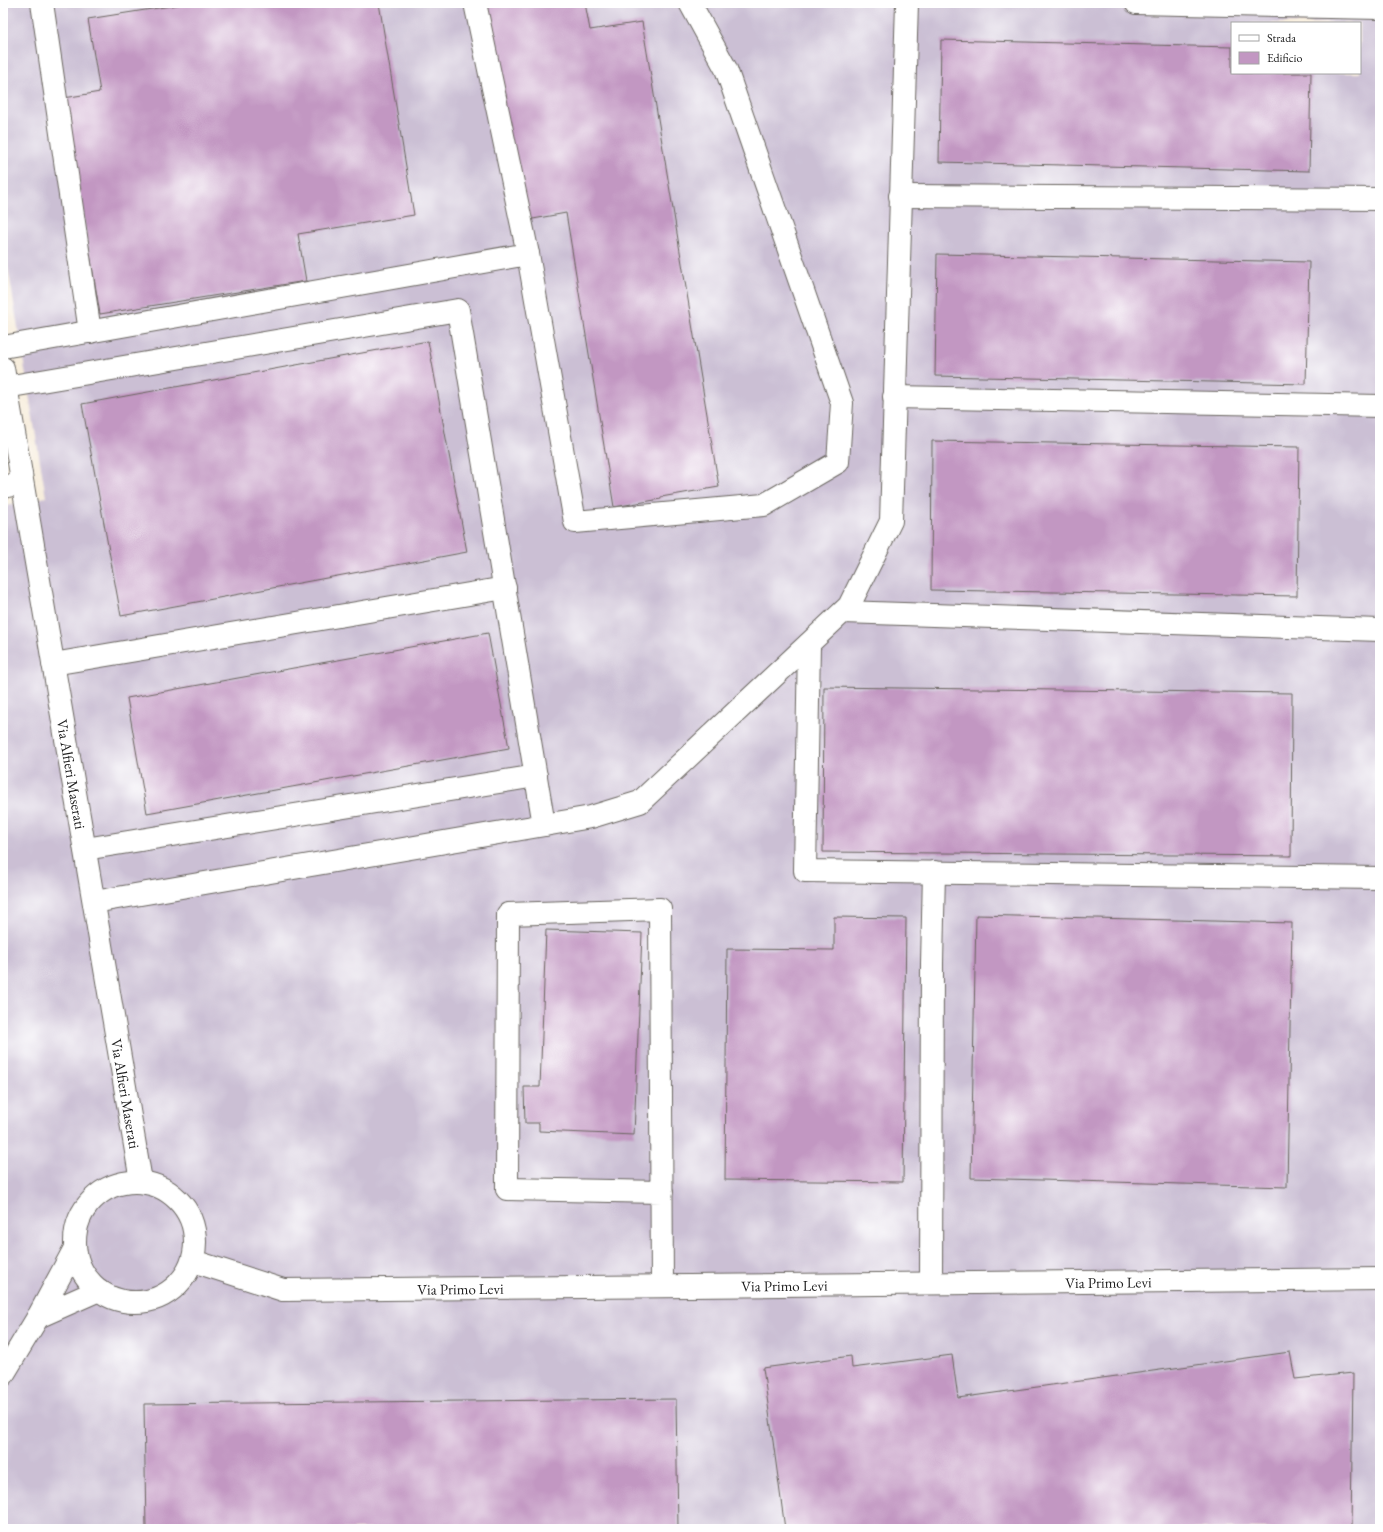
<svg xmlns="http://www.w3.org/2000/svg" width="1383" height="1532" font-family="'EB Garamond',serif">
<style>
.industrial{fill:#cbbfd4;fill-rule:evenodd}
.building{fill:#c297c2}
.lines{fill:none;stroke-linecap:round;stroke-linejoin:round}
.minor-casing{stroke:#69655f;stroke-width:24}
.minor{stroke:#fff;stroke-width:22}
.labels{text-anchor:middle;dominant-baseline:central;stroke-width:4;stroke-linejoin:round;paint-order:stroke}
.street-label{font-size:15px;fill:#1c1c1c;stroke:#fff}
</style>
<rect width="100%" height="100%" fill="#fff"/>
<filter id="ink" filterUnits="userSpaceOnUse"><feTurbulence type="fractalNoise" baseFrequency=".025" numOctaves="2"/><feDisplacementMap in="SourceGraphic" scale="8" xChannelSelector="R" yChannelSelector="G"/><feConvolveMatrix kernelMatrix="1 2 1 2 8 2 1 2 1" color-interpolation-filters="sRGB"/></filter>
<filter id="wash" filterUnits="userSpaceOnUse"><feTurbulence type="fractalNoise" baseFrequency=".012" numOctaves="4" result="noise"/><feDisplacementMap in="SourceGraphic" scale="16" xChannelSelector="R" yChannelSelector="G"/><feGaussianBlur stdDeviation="0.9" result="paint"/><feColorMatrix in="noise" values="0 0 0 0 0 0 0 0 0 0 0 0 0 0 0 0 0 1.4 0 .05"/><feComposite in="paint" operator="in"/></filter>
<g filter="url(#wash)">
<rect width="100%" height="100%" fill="#f7eddc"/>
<path class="industrial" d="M3,3H1380V1529H3V507L46,497L3,237ZM1232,23H1360V73H1232Z"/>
<g id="blocks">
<g class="building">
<path d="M190,3H264V5L278,3H379L414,215L298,234L306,281L100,314L64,98L100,92L88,19Z"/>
<path d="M479,3H585L590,30L642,22L719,487L661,497V499L614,507L566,213L522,221Z"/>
<path d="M941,40L1232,47V73H1311L1309,171L939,162Z"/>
<path d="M937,254L1309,262L1306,384L935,376Z"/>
<path d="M428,341L467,552L121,616L82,404Z"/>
<path d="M932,441L1299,447L1297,596L931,590Z"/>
<path d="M488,633L509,748L147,813L127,698Z"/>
<path d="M824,687L1292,693L1291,856L823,852Z"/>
<path d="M976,915L1292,923L1287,1187L971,1178Z"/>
<path d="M834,917L906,918L903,1182L725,1180L727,949L834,950Z"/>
<path d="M546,930L642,933L634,1135L539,1131V1123H525L524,1087H540Z"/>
<path d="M1290,1352L1295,1379L1353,1373L1351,1529H785L763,1368L851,1356L852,1368L952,1355L958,1398Z"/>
<path d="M676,1399L678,1529H146L144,1404Z"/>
</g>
</g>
</g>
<g filter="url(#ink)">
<use href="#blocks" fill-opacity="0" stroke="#69655f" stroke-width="1"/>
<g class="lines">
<g class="minor-casing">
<g id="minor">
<path d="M42,3L90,332"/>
<path d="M475,3L528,254"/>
<path d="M1136,3L1380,8"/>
<path d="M900,196L1380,199"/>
<path d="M3,347L528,254L575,522L764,505L838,462L842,403L726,69L690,3"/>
<path id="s1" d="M3,368L141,1181"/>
<path d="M6,387L458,310L544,825"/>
<path d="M894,397L1380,406"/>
<path d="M3,487L22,483"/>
<path d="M843,612L1380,630"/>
<path d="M809,644L805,871L1380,878"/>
<path d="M53,664L505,588"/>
<path d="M85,849L536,776"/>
<path d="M94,902L591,817L640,802L849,606L891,521L907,3"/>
<circle cx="135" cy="1242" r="60"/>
<path d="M75,1248L38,1317L99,1290"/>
<path id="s2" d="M193,1261L283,1290L1380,1279"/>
<path d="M931,1283L932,963L934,872"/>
<path d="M662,1286L660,909L508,914L507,1189L662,1192"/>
<path d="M3,1375L38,1317"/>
</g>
</g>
<use href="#minor" class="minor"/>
</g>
</g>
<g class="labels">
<g class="street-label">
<text stroke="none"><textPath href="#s1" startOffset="412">Via Alfieri Maserati</textPath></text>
<text stroke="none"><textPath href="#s1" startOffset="736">Via Alfieri Maserati</textPath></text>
<text stroke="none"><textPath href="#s2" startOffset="920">Via Primo Levi</textPath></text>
<text stroke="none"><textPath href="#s2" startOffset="596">Via Primo Levi</textPath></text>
<text stroke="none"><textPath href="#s2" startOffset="272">Via Primo Levi</textPath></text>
</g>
</g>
<rect width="1383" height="1532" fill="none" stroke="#fff" stroke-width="16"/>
<rect x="1231" y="22" width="130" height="52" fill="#ffffff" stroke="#a4a4a4"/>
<rect x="1239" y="35" width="20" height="6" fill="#ffffff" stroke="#a4a4a4"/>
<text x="1267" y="42" font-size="12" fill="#1c1c1c">Strada</text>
<rect x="1239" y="52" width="20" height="12" fill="#c297c2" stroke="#a4a4a4"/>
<text x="1267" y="62" font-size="12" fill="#1c1c1c">Edificio</text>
</svg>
